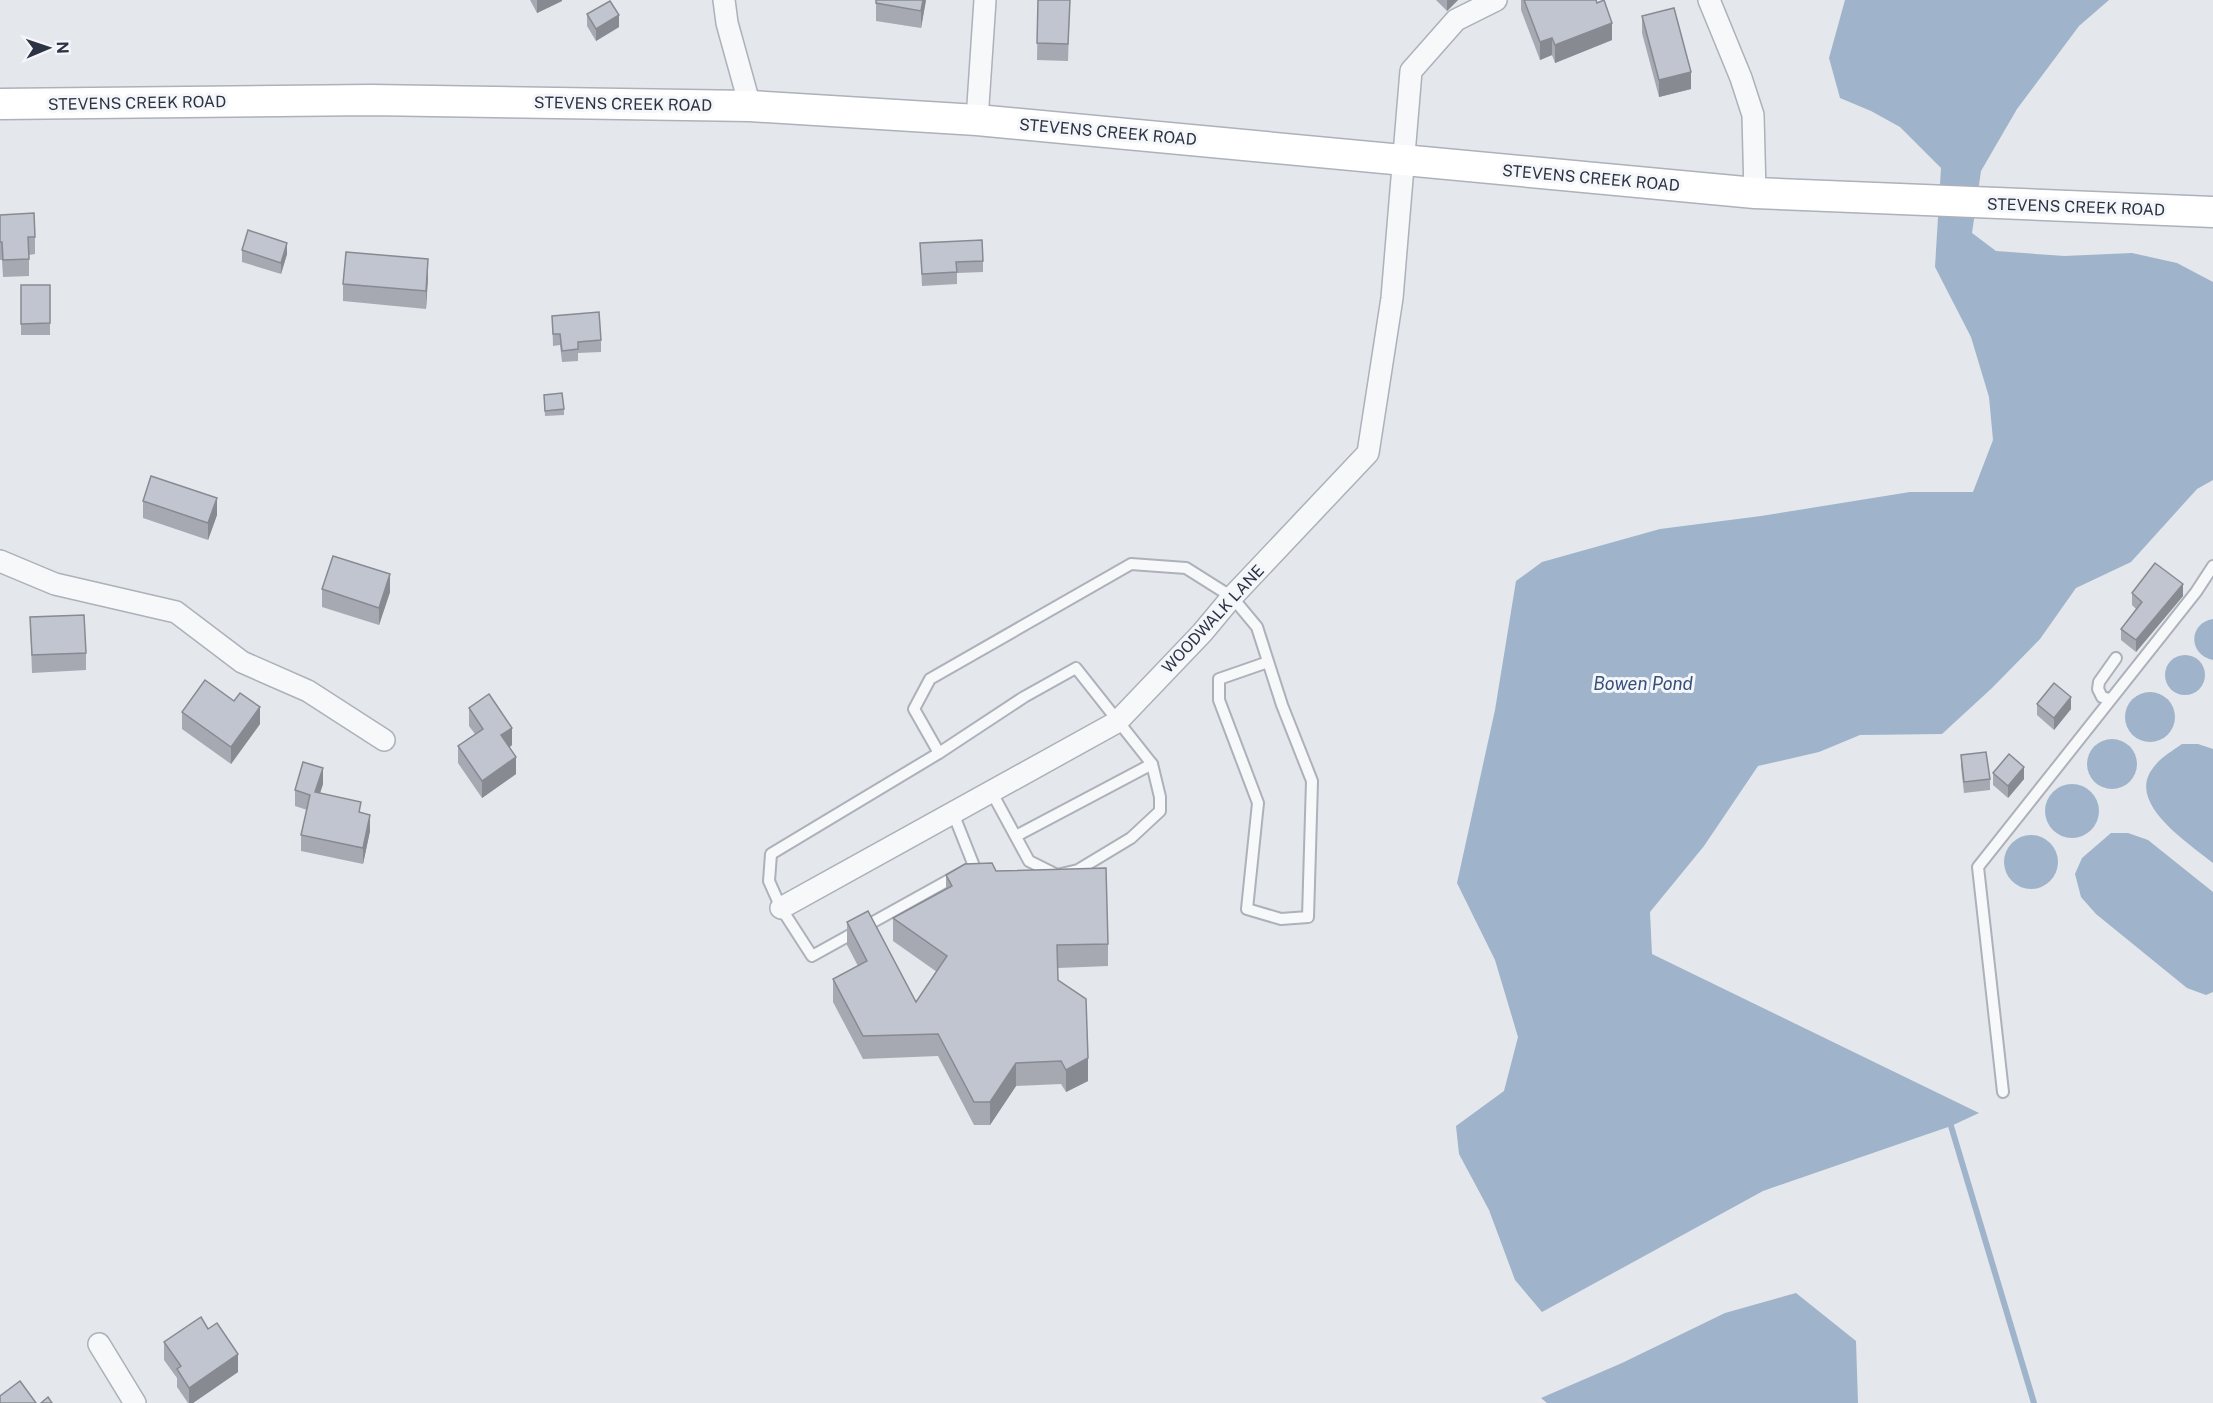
<svg xmlns="http://www.w3.org/2000/svg" width="2213" height="1403" font-family="'Public Sans',sans-serif">
<style>
.water{fill:#9fb3cb}
.lines{fill:none;stroke-linecap:round;stroke-linejoin:round}
.stream{stroke:#9fb3cb;stroke-width:6}
.lane-casing{stroke:#acb1ba;stroke-width:14}
.street-casing{stroke:#acb1ba;stroke-width:24}
.secondary-casing{stroke:#acb1ba;stroke-width:33}
.lane{stroke:#f7f8fa;stroke-width:10}
.street{stroke:#f7f8fa;stroke-width:21}
.secondary{stroke:#fff;stroke-width:30}
.wall{fill:#a6a9b2}
.shaded-wall{fill:#878a91}
.building{fill:#c1c5cf;stroke:#878a91;stroke-width:1.5}
.labels{text-anchor:middle;dominant-baseline:central;stroke-width:6;stroke-linejoin:round;paint-order:stroke}
.street-label{font-size:16px;fill:#2b3344;stroke:#f4f6f9}
.water-label{font-size:18px;font-style:italic;fill:#355079;stroke:#f4f6f9}
</style>
<rect width="100%" height="100%" fill="#e4e7ec"/>
<g class="water">
<path d="M1845,0H2109L2079,26L2017,109L1981,171L1972,233L1996,251L2064,256L2132,253L2177,263L2213,282V480L2197,489L2131,562L2076,588L2040,639L1992,688L1942,734L1860,735L1819,752L1758,766L1704,846L1650,912L1652,954L1979,1113L1951,1126L1763,1191L1542,1312L1515,1280L1489,1210L1459,1154L1456,1126L1504,1091L1518,1037L1495,960L1457,883L1495,710L1516,581L1542,562L1660,529L1761,516L1910,492H1973L1993,440L1989,397L1971,337L1935,267L1941,168L1900,127L1871,111L1840,98L1829,58Z"/>
<path d="M2213,619V660C2188,655 2188,623 2213,619Z"/>
<circle cx="2185" cy="675" r="20"/>
<circle cx="2150" cy="717" r="25"/>
<circle cx="2112" cy="764" r="25"/>
<path d="M2182,744H2198L2213,749V863C2190,844 2125,803 2153,768C2160,758 2172,751 2182,744Z"/>
<circle cx="2072" cy="811" r="27"/>
<path d="M2111,833H2128L2148,840L2213,892V992L2206,995L2187,988L2096,914L2081,897L2075,874L2082,858Z"/>
<circle cx="2031" cy="862" r="27"/>
<path d="M1796,1293L1856,1341L1858,1403H1547L1541,1398L1622,1363L1725,1313Z"/>
</g>
<g class="lines">
<path class="stream" d="M1951,1126L2034,1403"/>
<g class="lane-casing">
<g id="lane">
<path d="M2109,699L2102,697L2098,689L2099,682L2116,658"/>
<path d="M939,753L914,709L930,679L1131,564L1186,568L1232,597L1257,627L1282,705L1312,781L1308,917L1281,919L1247,909L1258,803L1219,700V679L1268,662"/>
<path d="M953,813L974,866L812,956L781,908L769,881L771,854L939,753L1024,697L1076,668L1152,764L1160,797V811L1131,838L1078,870L1057,875L1029,861L991,791"/>
<path d="M1016,836L1152,764"/>
<path d="M2003,1092L1978,867L2196,592L2213,566"/>
</g>
</g>
<g class="street-casing">
<g id="street">
<path d="M724,0L727,23L750,106"/>
<path d="M1709,0L1741,78L1753,115L1755,193"/>
<path d="M977,120L985,0"/>
<path d="M0,561L55,584L176,612L242,662L308,691L384,740"/>
<path d="M781,908L1117,722L1202,633L1232,597L1368,453L1392,298L1411,71L1456,20L1496,0"/>
<path d="M99,1344L135,1403"/>
</g>
</g>
<g class="secondary-casing">
<path id="secondary" d="M0,104L371,100L750,106L977,120L1755,193L2213,212"/>
</g>
<use href="#lane" class="lane"/>
<use href="#street" class="street"/>
<use href="#secondary" class="secondary"/>
</g>
<g class="wall">
<path d="M530,0H562V1L537,13Z"/>
<path d="M926,0L921,28L876,21V3Z"/>
<path d="M1038,0H1070L1068,61L1037,60Z"/>
<path d="M1436,0H1458L1447,11Z"/>
<path d="M1521,0H1596L1612,40L1555,63L1552,55L1540,60L1521,10Z"/>
<path d="M587,14L619,27L596,41L587,26Z"/>
<path d="M1642,16L1691,89L1659,97L1642,33Z"/>
<path d="M0,215L35,237V254L29,255V276L3,277L2,260H0Z"/>
<path d="M920,243L983,261V272L957,273V284L922,286Z"/>
<path d="M242,250L287,254L281,274L242,262Z"/>
<path d="M428,277L426,309L343,301V284Z"/>
<rect x="21" y="285" width="29" height="50"/>
<path d="M552,316L601,340V352L578,353V361L562,362L560,345L553,346Z"/>
<path d="M544,401L564,409V415L545,416Z"/>
<path d="M143,501L217,515L208,540L143,518Z"/>
<path d="M322,589L390,592L379,625L322,607Z"/>
<path d="M2132,593L2183,596L2136,652L2121,640V629L2136,609L2132,605Z"/>
<path d="M30,617L86,653V670L32,673Z"/>
<path d="M2037,704L2071,709L2054,730L2037,715Z"/>
<path d="M469,708L512,745L510,747L516,774L482,798L458,763V746L475,734L469,726Z"/>
<path d="M182,712L260,724L231,764L182,729Z"/>
<path d="M1961,755L1990,779V790L1964,793L1961,766Z"/>
<path d="M1993,773L2024,779L2008,798L1993,785Z"/>
<path d="M323,784L320,793L361,813L370,831L363,864L301,851V835L307,810L295,806V790Z"/>
<path d="M996,871L1108,944V966L1058,968V980L1088,1081L1066,1092L1061,1084L1016,1086L990,1125H974L938,1056L863,1059L833,1002V979L858,966L847,945V922L916,1002L937,972L893,941V918L946,890V875Z"/>
<path d="M164,1342L238,1372L193,1403H188L177,1387V1378L164,1360Z"/>
</g>
<g class="shaded-wall">
<path d="M537,0H562V1L537,13Z"/>
<path d="M923,0H926L921,28V11Z"/>
<path d="M1447,0H1458L1447,11Z"/>
<path d="M619,15V27L596,41V29Z"/>
<path d="M1612,23V40L1555,63V45Z"/>
<path d="M1552,38V55L1540,60V42Z"/>
<path d="M1691,72V89L1659,97V80Z"/>
<path d="M287,243V254L281,274V263Z"/>
<path d="M428,259V277L426,309V291Z"/>
<path d="M217,498V515L208,540V523Z"/>
<path d="M390,574V592L379,625V608Z"/>
<path d="M2183,584V596L2136,652V640Z"/>
<path d="M2071,697V709L2054,730V718Z"/>
<path d="M260,707V724L231,764V747Z"/>
<path d="M512,728V745L501,753V735Z"/>
<path d="M516,757V774L482,798V781Z"/>
<path d="M2024,767V779L2008,798V786Z"/>
<path d="M323,768V784L315,808V792Z"/>
<path d="M370,815V831L363,864V848Z"/>
<path d="M1088,1058V1081L1066,1092V1070Z"/>
<path d="M1016,1063V1086L990,1125V1102Z"/>
<path d="M238,1354V1372L193,1403H189V1388Z"/>
</g>
<g class="building">
<path d="M876,0H923L921,11L876,3Z"/>
<path d="M1038,0H1070L1068,44L1037,43Z"/>
<path d="M1524,0H1596L1597,3L1604,0L1612,23L1555,45L1552,38L1540,42Z"/>
<path d="M610,1L619,15L596,29L587,14Z"/>
<path d="M1674,8L1691,72L1659,80L1642,16Z"/>
<path d="M34,213L35,237H28L29,259L3,260L2,242H0V215Z"/>
<path d="M248,230L287,243L281,263L242,250Z"/>
<path d="M982,240L983,261L956,262L957,272L922,274L920,243Z"/>
<path d="M346,252L428,259L426,291L343,284Z"/>
<path d="M21,285H50V323L21,324Z"/>
<path d="M599,312L601,340L578,342V349L562,351L560,334H553L552,316Z"/>
<path d="M562,393L564,409L545,411L544,395Z"/>
<path d="M151,476L217,498L208,523L143,501Z"/>
<path d="M333,556L390,574L379,608L322,589Z"/>
<path d="M2155,563L2183,584L2136,640L2121,629L2142,602L2132,593Z"/>
<path d="M84,615L86,653L32,655L30,617Z"/>
<path d="M205,680L234,701L240,693L260,707L231,747L182,712Z"/>
<path d="M2054,683L2071,697L2054,718L2037,704Z"/>
<path d="M489,694L512,728L501,735L516,757L482,781L458,746L483,729L469,708Z"/>
<path d="M1986,752L1990,779L1964,782L1961,755Z"/>
<path d="M2009,754L2024,767L2008,786L1993,773Z"/>
<path d="M303,762L323,768L315,792L361,802L359,812L370,815L363,848L301,835L310,795L295,790Z"/>
<path d="M992,863L996,871L1106,868L1108,944L1057,945L1058,980L1086,999L1088,1058L1066,1070L1061,1061L1016,1063L990,1102H974L938,1034L863,1036L833,979L867,961L847,922L868,911L916,1002L947,956L893,918L952,886L946,875L965,864Z"/>
<path d="M201,1317L208,1329L217,1323L238,1354L189,1388L177,1369L181,1366L164,1342Z"/>
<path d="M20,1381L36,1403H0V1396Z"/>
<path d="M48,1397L52,1403H41Z"/>
</g>
<g class="labels">
<g class="street-label">
<text transform="translate(137 103) rotate(-1)">STEVENS CREEK ROAD</text>
<text transform="translate(623 104) rotate(1)">STEVENS CREEK ROAD</text>
<text transform="translate(1108 132) rotate(5)">STEVENS CREEK ROAD</text>
<text transform="translate(1591 178) rotate(5)">STEVENS CREEK ROAD</text>
<text transform="translate(2076 207) rotate(2)">STEVENS CREEK ROAD</text>
<text transform="translate(1213 619) rotate(-47)">WOODWALK LANE</text>
</g>
<g class="water-label">
<text x="1643" y="683">Bowen Pond</text>
</g>
</g>
<g transform="translate(48 48) rotate(88)" stroke="#f4f6f9" stroke-width="4.5" paint-order="stroke">
<path d="M0-4.5L10 22L0 15L-10 22Z" fill="#2b3344"/>
<text y="-9" font-size="16" font-weight="bold" text-anchor="middle" fill="#2b3344">N</text>
</g>
</svg>
